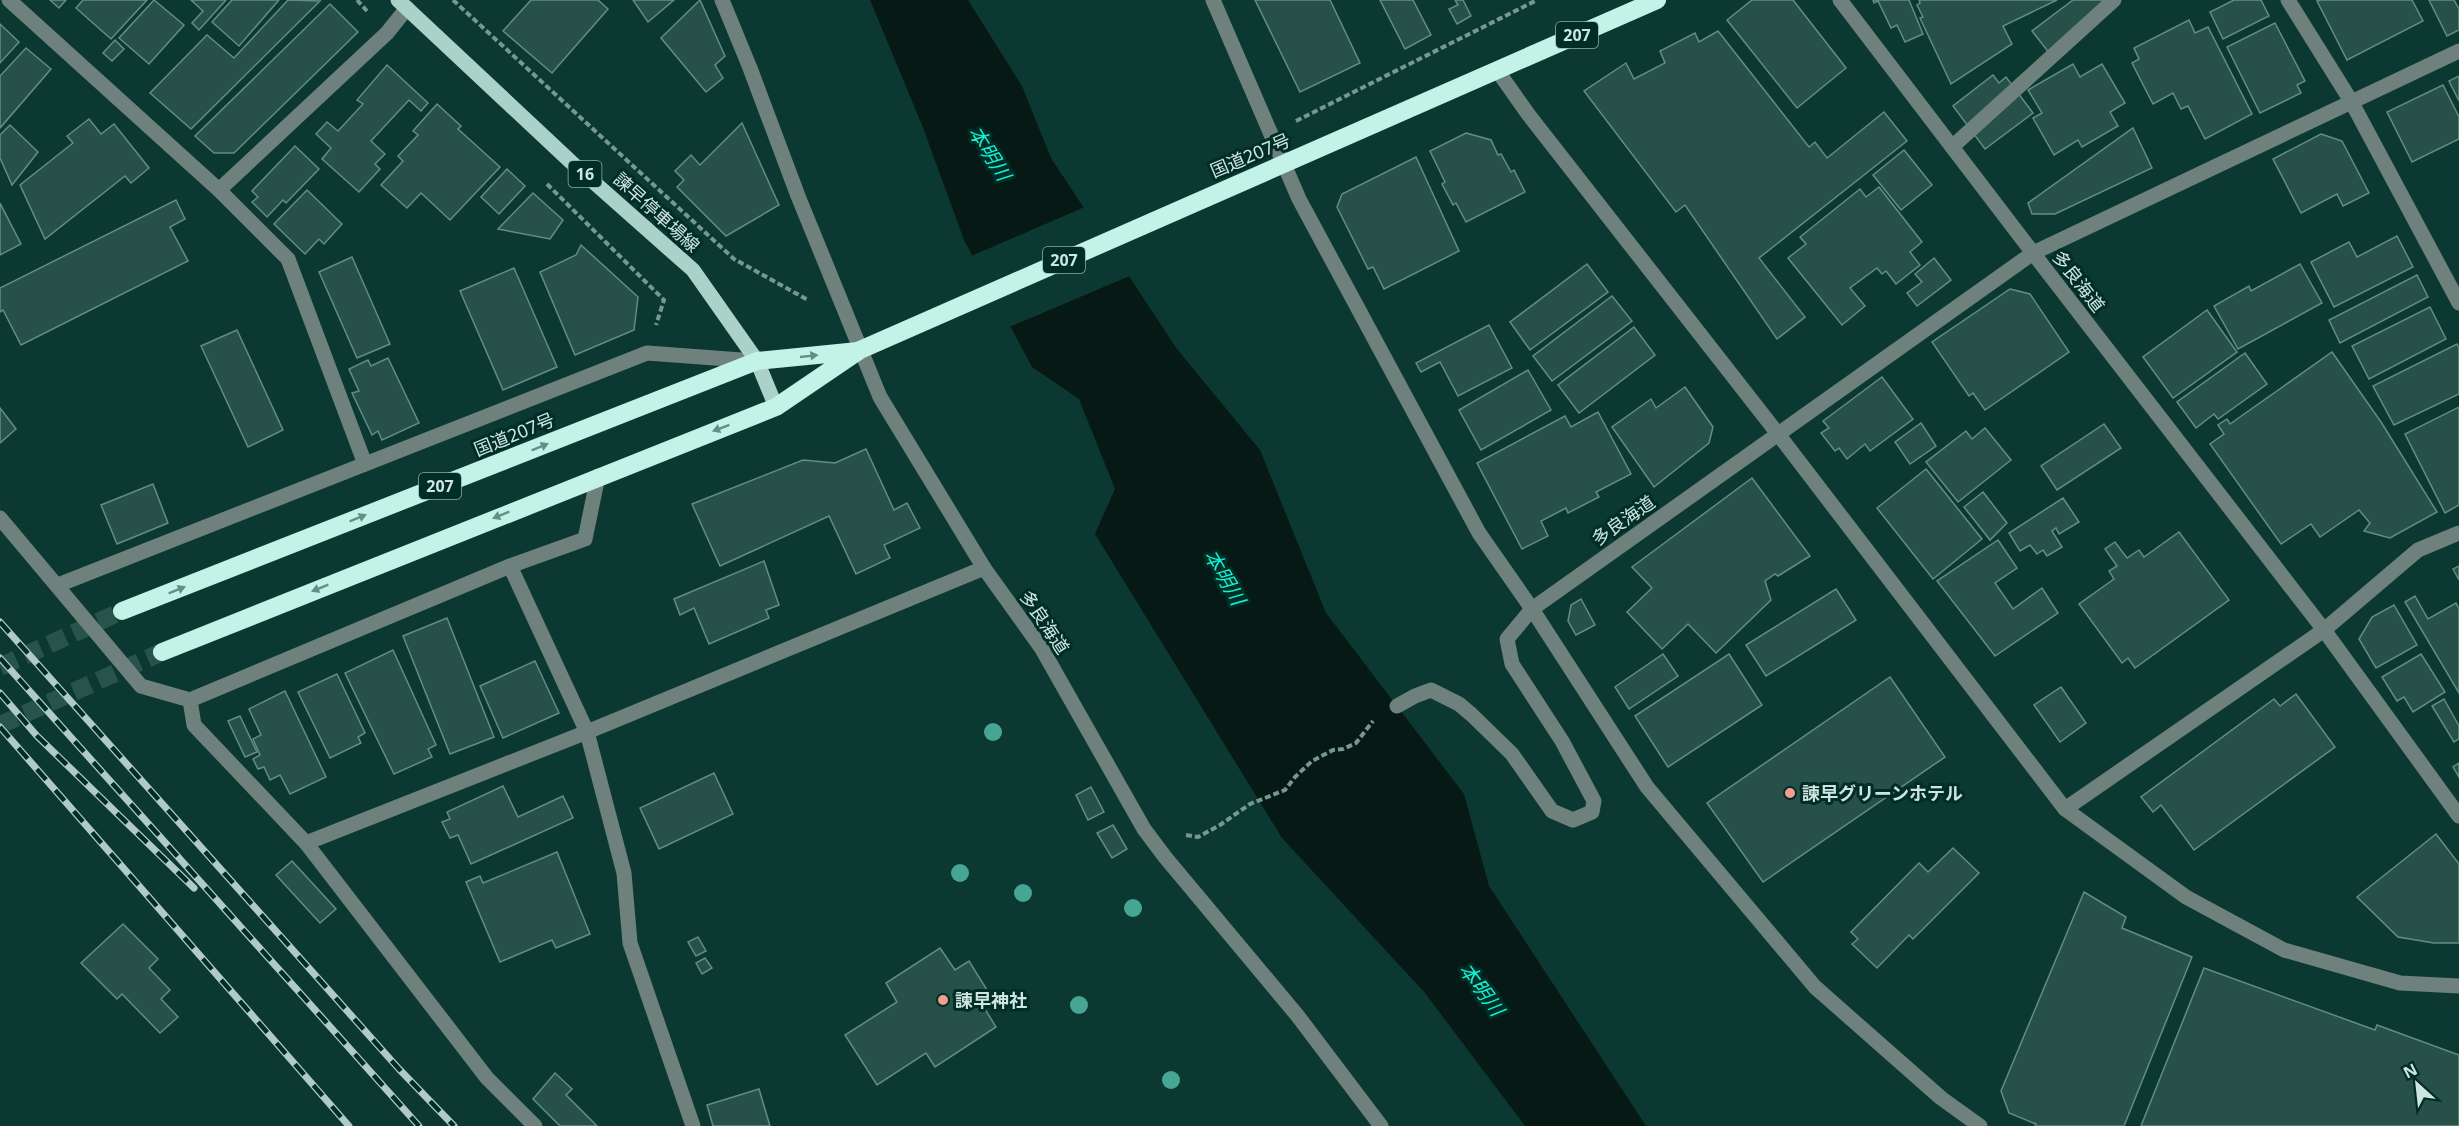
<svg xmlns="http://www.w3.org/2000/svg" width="2459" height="1126" font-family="'Noto Sans','Noto Sans JP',sans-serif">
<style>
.water{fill:#071915}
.pier{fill:#0b3931}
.building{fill:#275148;stroke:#628d83;stroke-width:1.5}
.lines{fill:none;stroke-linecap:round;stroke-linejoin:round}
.highway-tunnel{stroke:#28534b;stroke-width:18;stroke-dasharray:18 9;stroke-linecap:butt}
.path{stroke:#779791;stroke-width:4;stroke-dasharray:6 3;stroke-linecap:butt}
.minor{stroke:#6f817c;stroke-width:15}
.major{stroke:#abd2c8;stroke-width:15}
.highway{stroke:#c3f2e6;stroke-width:18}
.rail-casing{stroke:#b0cac5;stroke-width:7}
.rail{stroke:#002e27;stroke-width:4.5;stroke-dasharray:14;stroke-linecap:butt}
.tree{fill:#47a593}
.oneway{fill:#629086}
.poi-dot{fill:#f59d90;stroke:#002e27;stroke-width:2}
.labels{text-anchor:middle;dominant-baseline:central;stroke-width:6;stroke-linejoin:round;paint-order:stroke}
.shield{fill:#002e27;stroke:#91aea8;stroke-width:1.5}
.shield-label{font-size:16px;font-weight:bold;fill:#cfe5e0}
.street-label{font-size:18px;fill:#cfe5e0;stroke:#002e27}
.poi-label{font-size:18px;font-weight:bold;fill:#cfe5e0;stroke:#002e27;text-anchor:start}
.water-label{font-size:20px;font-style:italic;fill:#13f1d2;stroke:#002e27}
</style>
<rect width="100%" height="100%" fill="#0b3931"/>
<path class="water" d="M870,0H968L1022,86L1051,158L1177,349L1260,450L1326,613L1464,794L1489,886L1646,1126H1525L1425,993L1282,838L1095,534L1115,489L1079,399L1032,367L964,240L922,125Z"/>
<path class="pier" d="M1087,206L1132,275L1007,328L969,257Z"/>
<g class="building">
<path d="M50,0H66L59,8Z"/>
<path d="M83,0H147L111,39L76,8Z"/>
<path d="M154,0L184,25L149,64L119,38Z"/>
<path d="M191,0H226L199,30L192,23L203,11Z"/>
<path d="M232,0H279L239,46L212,22Z"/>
<path d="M288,0L320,1L191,129L150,93L207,35L234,58Z"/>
<path d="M531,0H598L608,9L552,73L503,31Z"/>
<path d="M633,0H674L648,22Z"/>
<path d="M700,0L725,56L715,65L723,78L706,92L661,38Z"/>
<path d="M1255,0H1330L1360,63L1300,92Z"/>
<path d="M1380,0H1413L1431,35L1405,49Z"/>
<path d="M1455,0H1463L1471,16L1457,24L1449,9L1458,5Z"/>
<path d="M1752,0H1793L1846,68L1797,108L1727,20Z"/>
<path d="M1873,0H1909L1923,34L1905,42L1897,25L1891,28L1878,1L1874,3Z"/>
<path d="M1919,0H2057L2003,26L2012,44L1951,84L1920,18L1923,17L1917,5L1920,3Z"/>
<path d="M2073,0H2102L2108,8L2050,54L2032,31Z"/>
<path d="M2234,0H2261L2269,16L2223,39L2210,12Z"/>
<path d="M2320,0H2412L2423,21L2347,60L2317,1Z"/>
<path d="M2429,0H2454L2459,9V30L2447,36Z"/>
<path d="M330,4L358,32L234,153H214L195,136Z"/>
<path d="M2189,20L2195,33L2208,27L2252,114L2205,139L2188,106L2181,109L2173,93L2153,104L2132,63L2139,59L2134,48Z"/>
<path d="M2275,23L2305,81L2297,85L2301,93L2260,113L2227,47Z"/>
<path d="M0,24L19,42L0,63Z"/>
<path d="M1718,31L1809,147L1815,142L1827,158L1884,112L1907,141L1759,258L1805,317L1777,339L1685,205L1676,212L1584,91L1626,63L1634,79L1665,63L1660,51L1695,33L1699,42Z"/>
<path d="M115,40L124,49L112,61L103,53Z"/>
<path d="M26,48L51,69L0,128V76Z"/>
<path d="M2073,64L2080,77L2102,64L2125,103L2110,112L2118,126L2082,147L2078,140L2054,155L2033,118L2042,113L2028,90Z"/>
<path d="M387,65L428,103L421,111L409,100L371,141L385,154L375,164L380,169L359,192L322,159L331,148L316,134L327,122L338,131L363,104L357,100Z"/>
<path d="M1993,75L1999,83L2006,77L2033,113L1985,149L1953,106Z"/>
<path d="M2459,76V101L2449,81Z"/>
<path d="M2443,85L2459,117V139L2412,162L2387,112Z"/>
<path d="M437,104L461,126L458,129L500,167L450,220L421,193L407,208L381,185L403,161L398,156L418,135L413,131Z"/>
<path d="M89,119L101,134L114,124L149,168L131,183L125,176L45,239L20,185L73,143L67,136Z"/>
<path d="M742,123L779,205L726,236L677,187L684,180L675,171L691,155L700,165Z"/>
<path d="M10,125L38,152L12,185L0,158V135Z"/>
<path d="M2133,128L2152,168L2055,214H2032L2028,203Z"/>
<path d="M1466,133L1491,140L1498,155L1501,154L1511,172L1514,170L1525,192L1466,222L1456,203L1453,205L1442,184L1445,182L1430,151Z"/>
<path d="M2321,134L2342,141L2369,193L2343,206L2337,194L2301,213L2273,159Z"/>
<path d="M295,146L319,169L286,203L283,200L267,217L252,202L258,197L252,191Z"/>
<path d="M1904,150L1932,185L1901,210L1873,175Z"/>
<path d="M1416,157L1459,251L1384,289L1373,267L1368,269L1337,207L1342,194Z"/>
<path d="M507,169L525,186L499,214L481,197Z"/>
<path d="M1879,187L1922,242L1910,252L1920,265L1896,284L1886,271L1882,274L1877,268L1850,288L1865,306L1842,325L1788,258L1806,244L1800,237L1860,189L1866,197Z"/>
<path d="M307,190L342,224L324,244L319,239L305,254L274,224Z"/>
<path d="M533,193L563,220L550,239L498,229Z"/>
<path d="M176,200L185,219L170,227L188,261L21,345L3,310L0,312V288Z"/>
<path d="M0,203L21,244L0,255Z"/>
<path d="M2397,236L2413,267L2334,307L2311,262L2349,242L2357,257Z"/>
<path d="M581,245L638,297L634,330L575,355L540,272L576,255Z"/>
<path d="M352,257L390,344L357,358L319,272Z"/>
<path d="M1934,258L1951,280L1917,306L1907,293L1922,282L1915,274Z"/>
<path d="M1587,264L1608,292L1530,350L1510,322Z"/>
<path d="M2300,264L2322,303L2238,349L2214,306L2249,286L2251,291Z"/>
<path d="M514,268L557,367L503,390L460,291Z"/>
<path d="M2417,275L2428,297L2340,343L2329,320Z"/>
<path d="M2010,289L2030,294L2069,352L1985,410L1973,393L1969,396L1932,342Z"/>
<path d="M1612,296L1632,321L1552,381L1533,356Z"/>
<path d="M2430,307L2446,339L2369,379L2352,346Z"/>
<path d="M2207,310L2237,352L2173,398L2143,357Z"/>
<path d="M1489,325L1512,368L1458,396L1440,362L1421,372L1416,363Z"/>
<path d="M1634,327L1655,355L1579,413L1558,385Z"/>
<path d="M237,330L283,430L248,447L201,346Z"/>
<path d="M2457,344L2459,348V394L2394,425L2373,386Z"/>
<path d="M2332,352L2381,422L2437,512L2390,538L2364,531L2370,523L2359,510L2320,537L2311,524L2281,544L2210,444L2224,434L2218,425L2227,419L2230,424Z"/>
<path d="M2245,353L2267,384L2218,419L2214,414L2196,428L2177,402Z"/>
<path d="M388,358L419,423L382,440L378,431L372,435L352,393L359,391L349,369L368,360L371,366Z"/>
<path d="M1528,370L1551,410L1481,450L1459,410Z"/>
<path d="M1882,377L1913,419L1870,451L1865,444L1847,459L1839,448L1835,451L1821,433L1829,428L1823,421Z"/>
<path d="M1685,387L1713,427L1709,443L1654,487L1612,427L1651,399L1656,408Z"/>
<path d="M2459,407V505L2445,513L2405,434Z"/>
<path d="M0,408L16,429L0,443Z"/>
<path d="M1598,412L1631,474L1596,492L1599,497L1568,513L1566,508L1541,521L1548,536L1522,549L1477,463L1565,416L1571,427Z"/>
<path d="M1921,423L1936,446L1910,464L1895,442Z"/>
<path d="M2104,424L2121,448L2057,490L2041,466Z"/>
<path d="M1985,428L2011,460L1958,502L1926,462L1966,431L1972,439Z"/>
<path d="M866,449L894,510L907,503L920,528L884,545L890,558L856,574L829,516L720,566L692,504L803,460L835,463Z"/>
<path d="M1926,469L1982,539L1933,579L1877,508Z"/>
<path d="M1752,478L1810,556L1778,576L1775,574L1765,581L1771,600L1716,653L1688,624L1662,649L1627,612L1652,588L1632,567Z"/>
<path d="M153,484L168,523L117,544L101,505Z"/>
<path d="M1983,492L2007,523L1990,540L1964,507Z"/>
<path d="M2063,498L2079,522L2059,534L2056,528L2052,531L2062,547L2047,556L2043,550L2037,554L2030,545L2020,551L2009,533Z"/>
<path d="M2179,532L2229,600L2135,668L2128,658L2122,663L2079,604L2114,579L2109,571L2117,566L2105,549L2115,542L2127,558L2139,550L2144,557Z"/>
<path d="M1998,540L2017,568L1995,583L2013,609L2042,588L2058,613L1995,656L1937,581Z"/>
<path d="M764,561L779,605L766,610L769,618L709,644L694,608L680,615L674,599Z"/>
<path d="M2459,566V580L2453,569Z"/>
<path d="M1836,589L1856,620L1766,676L1746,645Z"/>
<path d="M2415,596L2428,619L2456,603L2459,609V693L2405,602Z"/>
<path d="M1581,599L1595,625L1576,635L1568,621L1571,605Z"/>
<path d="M2394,605L2417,645L2376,668L2359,639L2372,617Z"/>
<path d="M447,618L494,737L450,754L403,636Z"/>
<path d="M393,650L436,745L428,749L432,757L394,774L345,673Z"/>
<path d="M1663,654L1678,676L1629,709L1615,687Z"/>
<path d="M1729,654L1762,705L1668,767L1635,716Z"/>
<path d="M2421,654L2445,692L2413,712L2404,697L2397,701L2382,677Z"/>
<path d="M535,661L559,713L503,738L480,686Z"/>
<path d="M337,674L365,733L358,737L361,743L330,758L298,692Z"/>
<path d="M1890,677L1945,757L1763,882L1707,803Z"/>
<path d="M2061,687L2086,723L2060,742L2034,705Z"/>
<path d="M285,691L326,777L290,794L280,775L270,780L264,767L258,769L253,759L260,755L253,739L261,735L249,709Z"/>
<path d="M2296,694L2335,747L2194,850L2161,805L2153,812L2141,797L2274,699L2280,706Z"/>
<path d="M2444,699L2459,726V739L2454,742L2432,706Z"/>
<path d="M240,716L257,752L245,757L228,721Z"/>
<path d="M2459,763V777L2453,767Z"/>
<path d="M714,773L733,814L659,849L640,808Z"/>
<path d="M503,786L518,817L563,796L573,818L471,864L458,835L450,838L442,822L450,819L447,812Z"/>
<path d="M1091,787L1104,812L1088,820L1076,795Z"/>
<path d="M1113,825L1127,849L1112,858L1097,833Z"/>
<path d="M2436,834L2459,864V943H2434L2398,937L2357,897Z"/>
<path d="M1953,848L1979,873L1913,939L1909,935L1877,968L1852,944L1858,939L1851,932L1919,863L1928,872Z"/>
<path d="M557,852L590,934L556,948L552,940L500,962L466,882L480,876L483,883Z"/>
<path d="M292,861L336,909L320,923L276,875Z"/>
<path d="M2084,892L2126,917L2122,928L2192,957L2124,1126H2035L2036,1124L2009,1113L2001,1091Z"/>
<path d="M123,924L158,959L149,968L170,990L161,999L178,1017L160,1033L122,994L117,999L81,963Z"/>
<path d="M698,937L706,951L696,956L688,942Z"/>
<path d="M940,948L955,970L969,961L992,998L983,1006L996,1027L935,1067L926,1053L877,1085L845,1035L897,1002L886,983Z"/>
<path d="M705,958L712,968L702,974L696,963Z"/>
<path d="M2204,968L2375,1030L2377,1025L2459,1055V1126H2141Z"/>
<path d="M555,1073L572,1089L566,1095L597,1126H560L533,1099Z"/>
<path d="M759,1089L770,1126H713L707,1105Z"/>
</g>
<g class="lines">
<g class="highway-tunnel">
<path d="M0,667L122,611"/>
<path d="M0,725L162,652"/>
</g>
<g class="path">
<path d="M357,0L367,11"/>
<path d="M453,0L734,259L808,300"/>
<path d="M1296,121L1537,0"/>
<path d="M547,184L664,300L656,325"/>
<path d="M1186,835L1198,837L1220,825L1250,804L1285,790L1295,777L1312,761L1333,750L1343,749L1356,743L1373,721"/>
</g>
<g class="minor">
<path d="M9,0L219,190L288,259L365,464"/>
<path d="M722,0L750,68L798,196L880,397L984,568L1042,649L1144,829L1165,857L1297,1015L1381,1126"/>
<path d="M1213,0L1299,199L1479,533L1532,609L1647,787L1815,987L1941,1098L1980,1126"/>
<path d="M1840,0L2033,253L2459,51"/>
<path d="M2288,0L2351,101L2459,303"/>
<path d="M1497,70L1528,114L1778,434L2065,809L2186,897L2284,950L2400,983L2459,986"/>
<path d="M1952,147L2114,0"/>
<path d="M219,190L387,33L407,8"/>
<path d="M0,518L141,686L190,700L194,725L306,843L587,732L984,568"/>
<path d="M510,566L587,732L624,873L630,943L693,1126"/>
<path d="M58,585L647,353L755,361"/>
<path d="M190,700L510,566L585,539L598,476"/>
<path d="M1397,706L1415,696L1431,690L1459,704L1472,715L1512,754L1552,811L1573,820L1592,812L1594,801L1562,741L1512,664L1507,639L1532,609L2033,253L2324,630L2418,550L2459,533"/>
<path d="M2065,809L2324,630L2459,816"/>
<path d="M306,843L487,1078L535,1126"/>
</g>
<path class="major" d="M398,0L571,162L693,270L757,361L776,407"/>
<g class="highway">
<path d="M122,611L757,361L858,351"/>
<path d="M162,652L776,407L860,350L1657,0"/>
</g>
<g class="rail-casing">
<g id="rail">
<path d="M0,622L399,1069L454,1126"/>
<path d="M0,658L419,1126"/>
<path d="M0,693L37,736L194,888"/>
<path d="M0,727L349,1126"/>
</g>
</g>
<use href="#rail" class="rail"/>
</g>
<g class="tree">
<circle cx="993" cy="732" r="9"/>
<circle cx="960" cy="873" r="9"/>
<circle cx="1023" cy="893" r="9"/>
<circle cx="1133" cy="908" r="9"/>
<circle cx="1079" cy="1005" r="9"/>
<circle cx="1171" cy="1080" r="9"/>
</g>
<defs><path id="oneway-solid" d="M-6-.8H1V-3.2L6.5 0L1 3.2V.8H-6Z" transform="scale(1.5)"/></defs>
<g class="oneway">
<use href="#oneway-solid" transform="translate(809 356) rotate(-6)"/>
<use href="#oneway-solid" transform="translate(721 428) rotate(159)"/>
<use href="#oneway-solid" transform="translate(540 447) rotate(-22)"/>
<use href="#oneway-solid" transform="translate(501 515) rotate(158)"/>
<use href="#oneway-solid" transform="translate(358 518) rotate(-22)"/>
<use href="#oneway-solid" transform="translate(320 588) rotate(158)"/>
<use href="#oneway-solid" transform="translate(177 590) rotate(-22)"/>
</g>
<g class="poi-dot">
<circle cx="1790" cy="793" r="6"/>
<circle cx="943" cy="1000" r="6"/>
</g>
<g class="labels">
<g class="shield">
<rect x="1556" y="22" width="42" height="26" rx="4.5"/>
<rect x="568.5" y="161" width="33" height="26" rx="4.5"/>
<rect x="1043" y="247" width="42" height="26" rx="4.5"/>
<rect x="419" y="473" width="42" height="26" rx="4.5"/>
</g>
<g class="shield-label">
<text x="1577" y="35">207</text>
<text x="585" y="174">16</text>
<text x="1064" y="260">207</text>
<text x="440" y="486">207</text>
</g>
<g class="street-label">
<text transform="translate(1250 155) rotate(-23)">国道207号</text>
<text transform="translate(657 212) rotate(42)">諫早停車場線</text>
<text transform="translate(2079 281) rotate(52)">多良海道</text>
<text transform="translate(514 434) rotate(-22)">国道207号</text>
<text transform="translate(1623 520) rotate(-35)">多良海道</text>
<text transform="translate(1045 622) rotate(56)">多良海道</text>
</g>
<g class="poi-label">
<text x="1802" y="793">諫早グリーンホテル</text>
<text x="955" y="1000">諫早神社</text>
</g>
<g class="water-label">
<text transform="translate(990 153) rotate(58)">本明川</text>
<text transform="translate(1225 577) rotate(60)">本明川</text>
<text transform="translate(1482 989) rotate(54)">本明川</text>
</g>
</g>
<g transform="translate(2417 1084) rotate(333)" stroke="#002e27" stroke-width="4.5" paint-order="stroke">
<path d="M0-4.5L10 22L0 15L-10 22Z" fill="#cfe5e0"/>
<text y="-9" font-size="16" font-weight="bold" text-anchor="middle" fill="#cfe5e0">N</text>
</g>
</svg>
